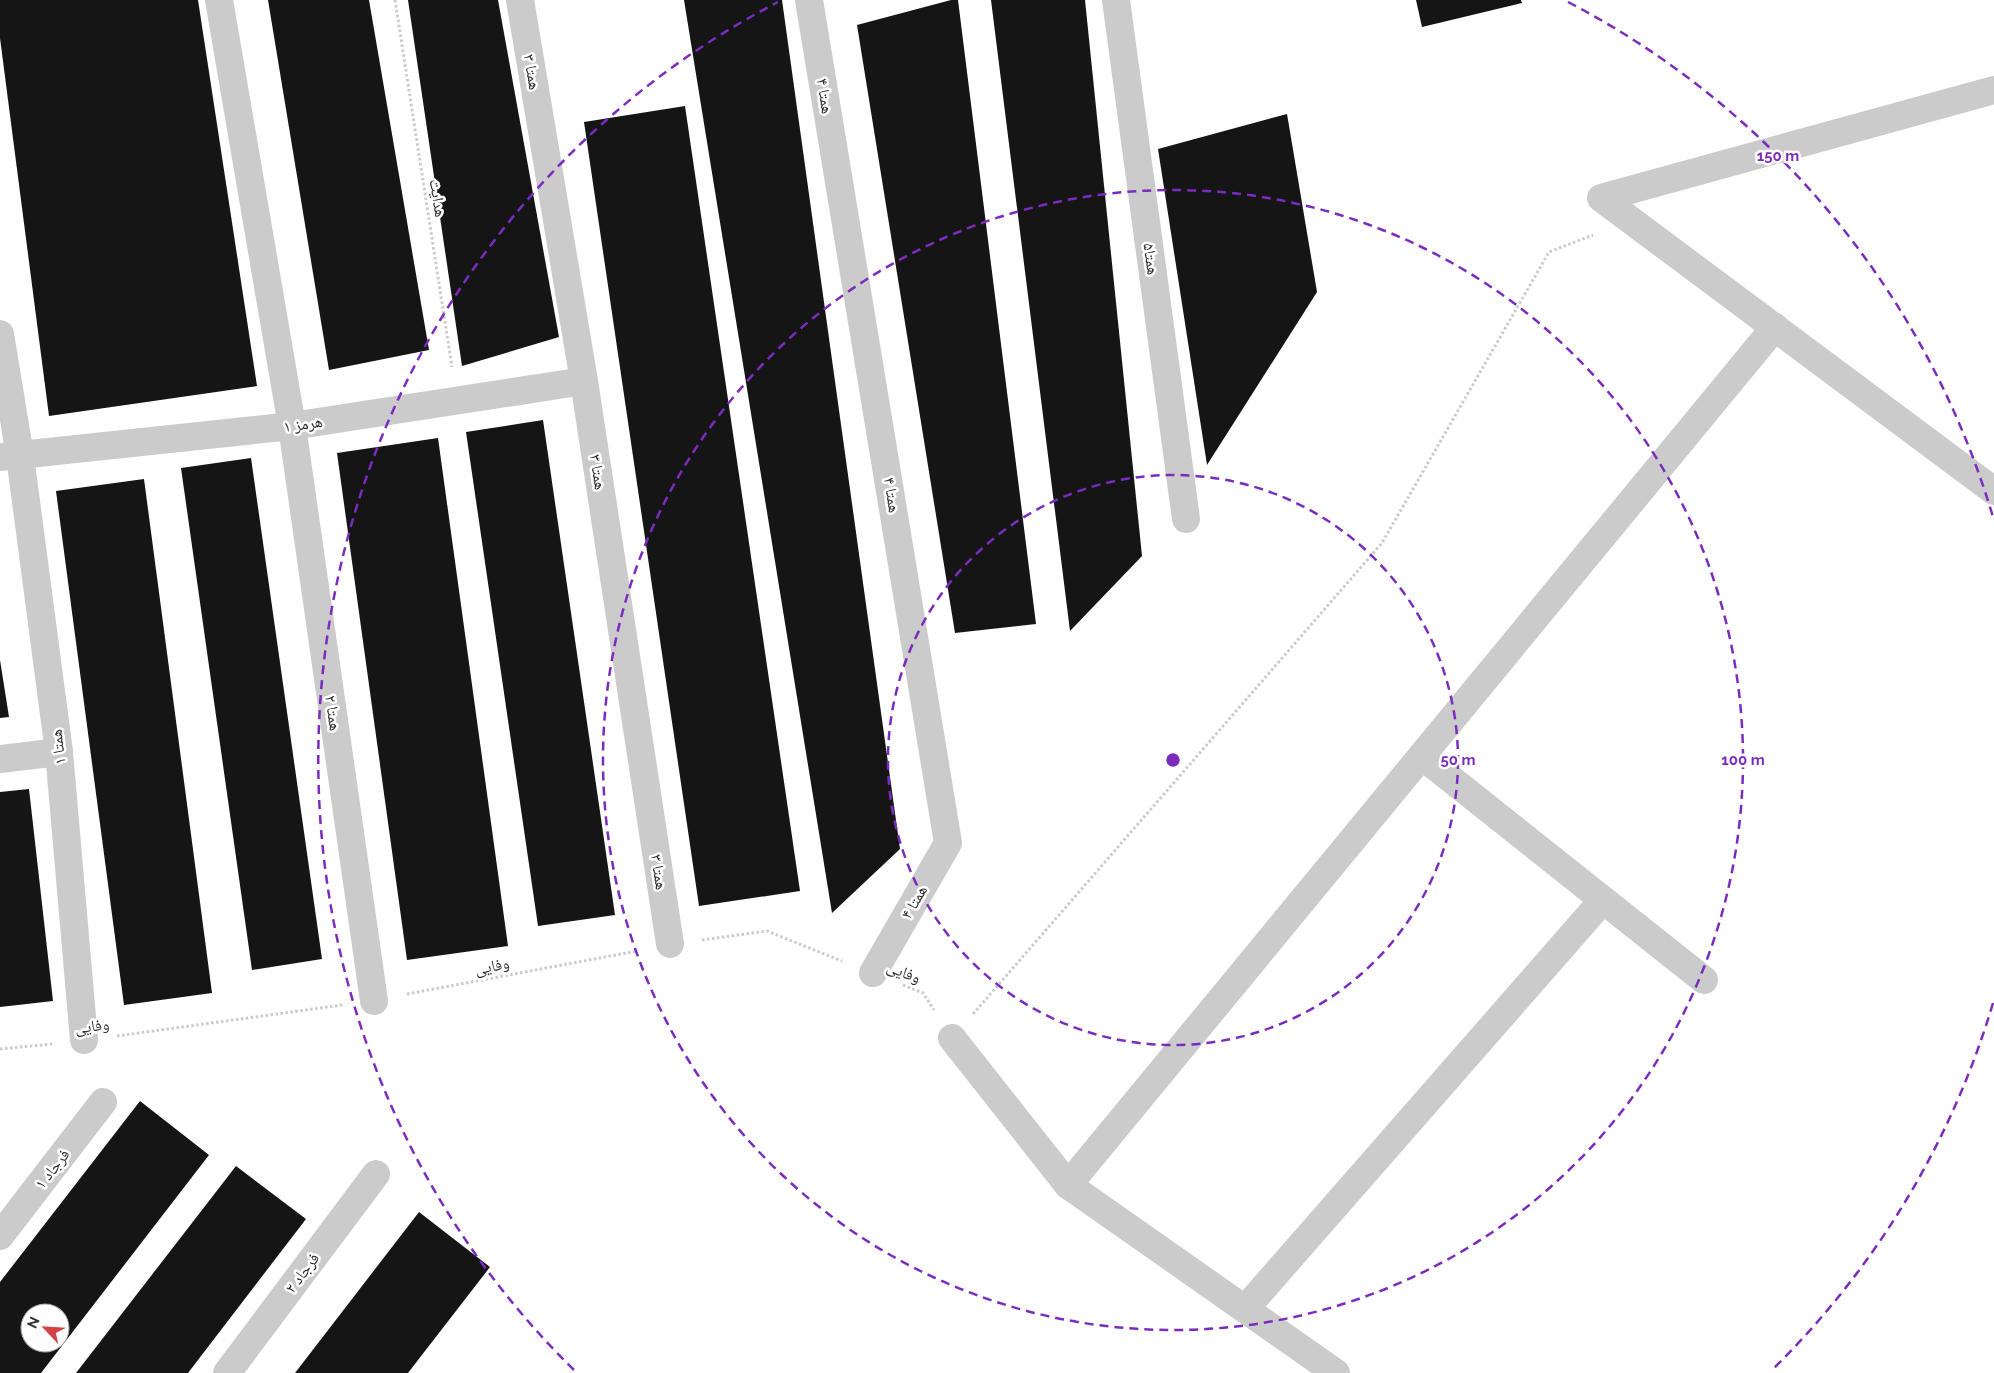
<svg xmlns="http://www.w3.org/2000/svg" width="1994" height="1373" font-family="Raleway,'Noto Naskh Arabic',sans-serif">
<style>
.building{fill:#151515;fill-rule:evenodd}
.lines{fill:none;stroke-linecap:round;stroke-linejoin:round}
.path{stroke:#cbcbcb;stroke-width:3;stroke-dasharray:2.5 2.5;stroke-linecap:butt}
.street{stroke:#cbcbcb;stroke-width:28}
.ring{fill:none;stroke:#7b2cbf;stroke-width:2.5;stroke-dasharray:9 6}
.labels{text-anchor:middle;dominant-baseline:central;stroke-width:5;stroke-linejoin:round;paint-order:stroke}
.street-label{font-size:16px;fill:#2e2e2e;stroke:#fff}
.centre{fill:#7b2cbf;stroke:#fff;stroke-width:2.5}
.ring-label{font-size:15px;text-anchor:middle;font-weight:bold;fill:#7b2cbf;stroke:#fff;stroke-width:5;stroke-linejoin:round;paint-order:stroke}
</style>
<rect width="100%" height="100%" fill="#fff"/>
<g class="building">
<path d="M0,0H198L257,386L49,416L0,38Z"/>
<path d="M268,0H369L429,350L329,370Z"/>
<path d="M408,0H498L559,337L462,366Z"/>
<path d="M684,0H782L900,849L832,913Z"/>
<path d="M951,0H958L1036,624L955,633L857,25Z"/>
<path d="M991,0H1085L1142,556L1070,631Z"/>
<path d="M1416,0H1521L1522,3L1422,27Z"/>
<path d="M685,106L800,891L699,906L584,122Z"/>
<path d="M1287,114L1317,292L1207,465L1158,149Z"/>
<path d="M543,420L615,915L538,926L466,432Z"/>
<path d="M438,438L508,946L407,960L337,453Z"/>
<path d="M251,458L322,959L252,970L181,468Z"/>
<path d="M144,479L212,993L124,1005L56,491Z"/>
<path d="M0,660L9,717L0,718Z"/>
<path d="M29,789L53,1001L0,1007V792Z"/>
<path d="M140,1101L209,1155L41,1373H0V1282ZM30,1313H60V1343H30Z"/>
<path d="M236,1166L306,1219L188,1373H76Z"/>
<path d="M419,1212L490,1267L408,1373H295Z"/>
</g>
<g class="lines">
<g class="path">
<path d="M395,0L452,367"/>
<path d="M702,940L767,931L842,961"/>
<path d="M903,985L923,993L934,1010"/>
<path d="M407,994L637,951"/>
<path d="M973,1014L1382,543L1549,252L1593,235"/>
<path d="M117,1036L342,1005"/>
<path d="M0,1049L52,1044"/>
</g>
<g class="street">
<path d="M219,0L292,426L374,1001"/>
<path d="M520,0L584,381L670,944"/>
<path d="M809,0L948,843L873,973"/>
<path d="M1116,0L1186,519"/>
<path d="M1994,90L1601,198L1994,491"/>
<path d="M0,334L20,456L59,752L84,1040"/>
<path d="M0,457L292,426L584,381"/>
<path d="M1422,756L1704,980"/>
<path d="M0,759L59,752"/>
<path d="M952,1038L1068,1185"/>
<path d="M0,1236L103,1102"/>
<path d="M1245,1309L1603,900"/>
<path d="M227,1373L376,1174"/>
<path d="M1336,1373L1068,1185L1775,327"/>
</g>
</g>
<g class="ring">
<circle cx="1173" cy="760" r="285"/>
<circle cx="1173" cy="760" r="570"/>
<path d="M1993 1003A855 855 0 0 1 1772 1370M574 1370A855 855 0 0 1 778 2M1568 2A855 855 0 0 1 1993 517"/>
</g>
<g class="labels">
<g class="street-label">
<text transform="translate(532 72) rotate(80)">همتا ۳</text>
<text transform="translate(825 96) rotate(81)">همتا ۴</text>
<text transform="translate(438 198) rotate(81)">هدایت</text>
<text transform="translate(1151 259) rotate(82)">همتا۵</text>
<text transform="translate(303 424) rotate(-8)">هرمز ۱</text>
<text transform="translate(598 472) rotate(81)">همتا ۳</text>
<text transform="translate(892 495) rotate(81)">همتا ۴</text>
<text transform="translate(333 713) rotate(82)">همتا ۲</text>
<text transform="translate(58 747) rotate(-97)">همتا ۱</text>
<text transform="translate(659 872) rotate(81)">همتا ۳</text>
<text transform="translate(914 902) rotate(-60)">همتا ۴</text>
<text transform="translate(492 966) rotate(-11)">وفایی</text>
<text transform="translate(904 972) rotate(22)">وفایی</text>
<text transform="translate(92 1026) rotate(-7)">وفایی</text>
<text transform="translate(52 1169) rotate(-52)">فرجاد ۱</text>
<text transform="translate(302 1273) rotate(-53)">فرجاد ۲</text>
</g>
</g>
<circle cx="1173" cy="760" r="8" class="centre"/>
<g class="ring-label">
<text x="1778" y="161">150 m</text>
<text x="1458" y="765">50 m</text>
<text x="1743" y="765">100 m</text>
</g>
<g transform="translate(45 1328) rotate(295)"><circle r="24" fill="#ffffff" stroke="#ababab"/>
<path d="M0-4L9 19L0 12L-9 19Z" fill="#d34243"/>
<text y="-8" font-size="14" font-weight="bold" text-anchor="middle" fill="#2e2e2e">N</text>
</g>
</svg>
